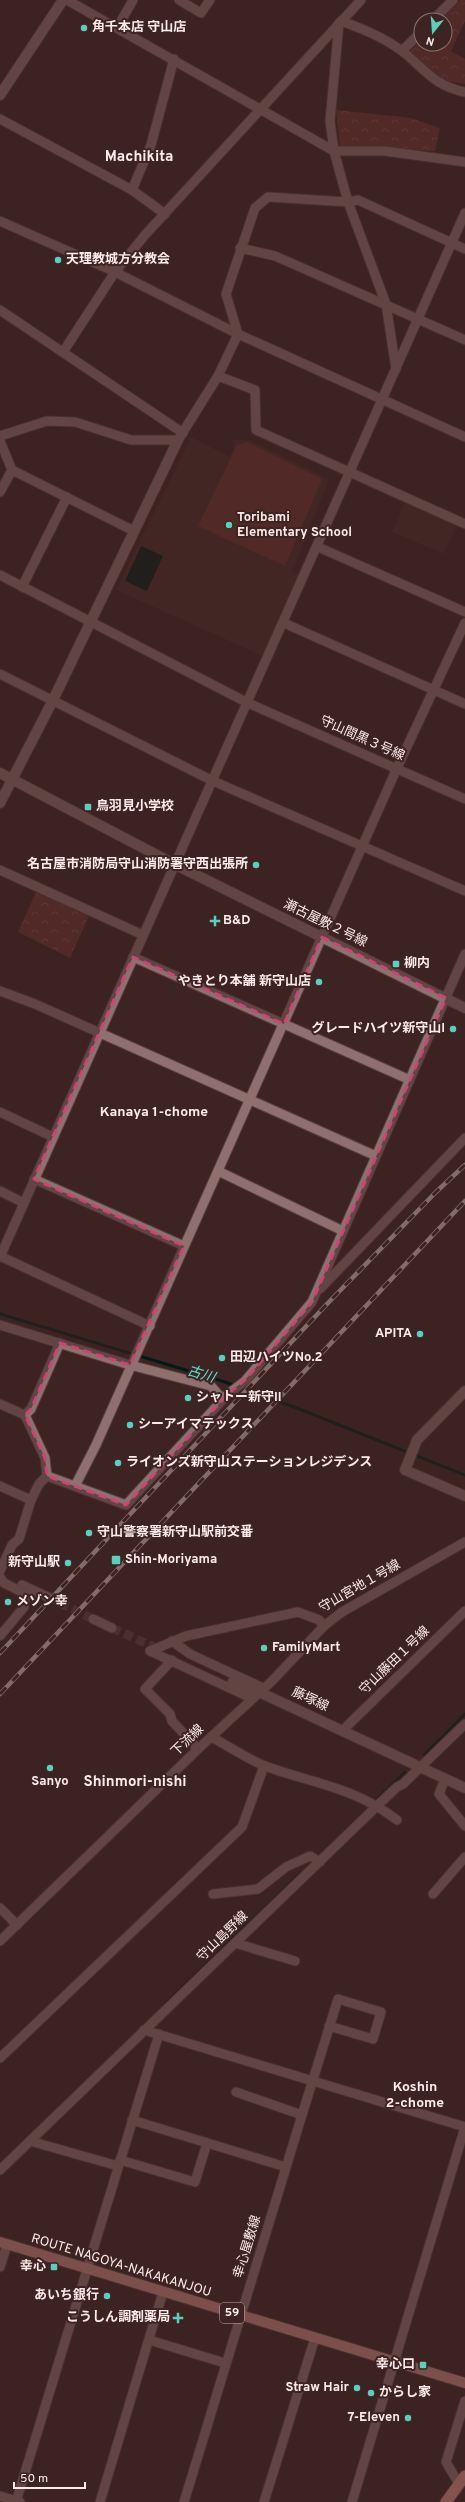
<svg xmlns="http://www.w3.org/2000/svg" width="465" height="2502" font-family="Overpass,'Noto Sans JP',sans-serif">
<style>
.built{fill:#4b2a28}
.forest{fill:url(#forest-crowns)}
.pitch{fill:#6a3431}
.water{fill:#001c17}
.lines{fill:none;stroke-linecap:round;stroke-linejoin:round}
.stream{stroke:#001c17;stroke-width:3}
.minor-tunnel{stroke:#5a413f;stroke-width:9;stroke-dasharray:9 4.5;stroke-linecap:butt}
.minor-casing{stroke:#57413f;stroke-width:11}
.tertiary-casing{stroke:#57413f;stroke-width:12}
.primary-casing{stroke:#57413f;stroke-width:12}
.trunk-casing{stroke:#57413f;stroke-width:13}
.minor{stroke:#90706e;stroke-width:9}
.tertiary{stroke:#90706e;stroke-width:10}
.primary{stroke:#cb8682;stroke-width:10}
.trunk{stroke:#de8e88;stroke-width:11}
.rail-casing{stroke:#d8c5c3;stroke-width:4.5}
.rail{stroke:#3d2321;stroke-width:3;stroke-dasharray:9;stroke-linecap:butt}
.marked{fill:none;stroke:#ce4277;stroke-width:3;stroke-dasharray:8 5;stroke-linejoin:round}
.poi-dot{fill:#5bcebc;stroke:#3d2321;stroke-width:1.5}
.labels{text-anchor:middle;dominant-baseline:central;stroke-width:4;stroke-linejoin:round;paint-order:stroke}
.shield{fill:#3d2321;stroke:#c3aeac;stroke-width:1}
.shield-label{font-size:12px;font-weight:bold;fill:#fceae8}
.poi-label{font-size:13px;font-weight:bold;fill:#fceae8;stroke:#3d2321;text-anchor:start}
.street-label{font-size:13px;fill:#fceae8;stroke:#3d2321}
.neighbourhood-label{font-size:14px;font-weight:bold;fill:#fceae8;stroke:#3d2321}
.water-label{font-size:14px;font-style:italic;fill:#5ae1cc;stroke:#3d2321}
.quarter-label{font-size:15px;font-weight:bold;fill:#fceae8;stroke:#3d2321}
</style>
<defs>
<pattern id="forest-crowns" width="20" height="18" patternUnits="userSpaceOnUse"><rect width="20" height="18" fill="#6a3431"/><path d="M2 6a3 3 0 1 1 6 0M12 15a3 3 0 1 1 6 0" fill="none" stroke="#80524f"/></pattern>
</defs>
<rect width="100%" height="100%" fill="#3d2321"/>
<g class="built">
<path d="M191,437L230,457L234,449V440H249L329,479L292,571L300,575L263,656L116,590Z"/>
<path d="M406,500L457,523L444,554L392,532Z"/>
</g>
<g class="forest">
<path d="M460,0H465V21L451,51L465,59V84L444,81L410,52L421,40V44H445V20H441Z"/>
<path d="M336,110L411,118L440,128L435,151L340,146Z"/>
<path d="M36,892L89,916L70,958L18,932Z"/>
</g>
<path class="pitch" d="M247,442L322,479L285,566L198,526L237,445Z"/>
<path class="water" d="M141,546L163,556L147,591L125,581Z"/>
<g class="lines">
<g class="stream">
<path d="M0,1314L222,1381L297,1408L465,1475"/>
<path d="M424,1755L465,1714"/>
<path d="M376,1800L405,1772"/>
<path d="M319,1856L371,1806"/>
<path d="M166,2003L301,1873"/>
</g>
<g class="minor-tunnel">
<path d="M48,1597L93,1619"/>
<path d="M112,1628L161,1650"/>
</g>
<g class="minor-casing">
<g id="minor">
<path d="M67,0L334,151H385L465,162"/>
<path d="M179,0L201,13L210,0"/>
<path d="M433,20L453,0"/>
<path d="M341,21C363,29 383,37 402,51C425,69 434,86 465,92"/>
<path d="M339,23L330,121L334,151L348,202L386,304L396,369"/>
<path d="M117,28L133,0"/>
<path d="M402,51L421,32"/>
<path d="M0,119L132,190L165,214"/>
<path d="M132,190L151,145L174,59"/>
<path d="M0,221L115,272L238,334L465,437"/>
<path d="M240,248L275,256L465,340"/>
<path d="M0,310L183,433"/>
<path d="M63,352L115,272L145,235L361,0"/>
<path d="M218,376L255,390L256,430L465,524"/>
<path d="M0,436L47,421L75,422L131,440H178L218,376L238,334L226,294L255,208L268,197L348,202L358,200L465,249"/>
<path d="M0,441L12,470L134,531"/>
<path d="M0,492L12,470"/>
<path d="M318,547L465,612"/>
<path d="M0,575L248,703L465,799"/>
<path d="M22,587L67,497"/>
<path d="M284,623L465,704"/>
<path d="M0,674L213,781L465,891"/>
<path d="M0,870L143,935"/>
<path d="M133,957L410,1080"/>
<path d="M0,991L35,1004L376,1156"/>
<path d="M0,1112L53,1137"/>
<path d="M218,1171L343,1231"/>
<path d="M34,1179L184,1246"/>
<path d="M0,1191L24,1203"/>
<path d="M0,1256L150,1326"/>
<path d="M0,1257L465,213"/>
<path d="M320,1289L465,1138"/>
<path d="M0,1325L130,1365L211,1386L223,1400"/>
<path d="M0,1404L25,1415L45,1458L47,1476L39,1484L31,1500L19,1539L12,1545L0,1571"/>
<path d="M25,1415L31,1409L60,1343"/>
<path d="M47,1476L126,1505L228,1394L245,1381L312,1302L465,954"/>
<path d="M0,1486L31,1500"/>
<path d="M75,1486L96,1445L397,768L465,623"/>
<path d="M0,1577L4,1583L26,1594L24,1607L0,1636"/>
<path d="M22,1585L48,1597"/>
<path d="M93,1619L112,1628"/>
<path d="M172,1641L190,1654L263,1688"/>
<path d="M172,1660L145,1689L170,1714L172,1721L198,1749"/>
<path d="M232,1682L259,1692"/>
<path d="M251,1698L150,1651L186,1636L298,1612L319,1620L324,1626"/>
<path d="M343,1730L465,1611"/>
<path d="M211,1737C229,1746 247,1759 265,1766C314,1784 354,1787 397,1820"/>
<path d="M445,1779L439,1794L465,1826"/>
<path d="M213,1894L258,1889L286,1867L310,1856L320,1862"/>
<path d="M433,1894L465,1857"/>
<path d="M0,1908L17,1925"/>
<path d="M0,1941L198,1749L272,1681L324,1626L342,1612L465,1542"/>
<path d="M235,1943L295,1961"/>
<path d="M144,2030L465,2127"/>
<path d="M0,2058L242,1827L264,1766"/>
<path d="M236,2092L302,2115"/>
<path d="M132,2120L286,2167"/>
<path d="M30,2141L118,2166"/>
<path d="M120,2160L195,2182L207,2143"/>
<path d="M0,2170L378,1805L397,1787L403,1784L465,1724"/>
<path d="M0,2267L7,2245"/>
<path d="M149,2340L225,2363"/>
<path d="M459,2484L446,2462L465,2401"/>
<path d="M0,2496L20,2502"/>
<path d="M16,2502L159,2034"/>
<path d="M100,2502L163,2292"/>
<path d="M184,2502L302,2115C314,2076 326,2038 338,1999L381,2012L373,2039L329,2026"/>
<path d="M264,2502L315,2338"/>
<path d="M352,2502L465,2127"/>
</g>
</g>
<g class="tertiary-casing">
<g id="tertiary">
<path d="M0,95L63,0"/>
<path d="M0,773L174,864L465,1008"/>
<path d="M0,803L53,700L178,440"/>
<path d="M465,1391L417,1440L405,1470L465,1496"/>
<path d="M259,1692L465,1788"/>
</g>
</g>
<g class="primary-casing">
<path id="primary" d="M0,2242L465,2383"/>
</g>
<g class="trunk-casing">
<path id="trunk" d="M446,2502L465,2476"/>
</g>
<use href="#minor" class="minor"/>
<use href="#tertiary" class="tertiary"/>
<use href="#primary" class="primary"/>
<use href="#trunk" class="trunk"/>
<g class="rail-casing">
<g id="rail">
<path d="M0,1653L327,1304L436,1192L465,1165"/>
<path d="M0,1694L465,1201"/>
</g>
</g>
<use href="#rail" class="rail"/>
</g>
<path d="M0 0H465V2502H0ZM322,937L446,998L312,1302L246,1379L228,1394L126,1505L47,1476L45,1458L25,1415L31,1409L60,1343L130,1365L184,1246L34,1179L133,957L284,1024Z" fill="#3d2321" fill-opacity=".55" fill-rule="evenodd"/>
<path class="marked" d="M322,937L446,998L312,1302L246,1379L228,1394L126,1505L47,1476L45,1458L25,1415L31,1409L60,1343L130,1365L184,1246L34,1179L133,957L284,1024Z"/>
<g class="poi-dot">
<circle cx="84" cy="28" r="4"/>
<circle cx="58" cy="260" r="4"/>
<circle cx="229" cy="525" r="4"/>
<rect x="84" y="803" width="8" height="8" rx="2"/>
<circle cx="256" cy="865" r="4"/>
<path d="M213 915h4v4h4v4h-4v4h-4v-4h-4v-4h4z"/>
<rect x="392" y="960" width="8" height="8" rx="2"/>
<circle cx="319" cy="982" r="4"/>
<circle cx="453" cy="1029" r="4"/>
<circle cx="420" cy="1334" r="4"/>
<circle cx="222" cy="1358" r="4"/>
<circle cx="188" cy="1398" r="4"/>
<circle cx="130" cy="1425" r="4"/>
<circle cx="118" cy="1463" r="4"/>
<circle cx="89" cy="1533" r="4"/>
<rect x="111" y="1555" width="10" height="10" rx="2"/>
<circle cx="68" cy="1563" r="4"/>
<circle cx="8" cy="1602" r="4"/>
<circle cx="264" cy="1648" r="4"/>
<circle cx="50" cy="1768" r="4"/>
<rect x="50" y="2263" width="8" height="8" rx="2"/>
<circle cx="107" cy="2296" r="4"/>
<path d="M176 2312h4v4h4v4h-4v4h-4v-4h-4v-4h4z"/>
<rect x="419" y="2361" width="8" height="8" rx="2"/>
<circle cx="357" cy="2388" r="4"/>
<circle cx="371" cy="2393" r="4"/>
<circle cx="408" cy="2418" r="4"/>
</g>
<g class="labels">
<rect class="shield" x="220" y="2303" width="24" height="20" rx="3"/>
<g class="shield-label">
<text x="232" y="2313">59</text>
</g>
<g class="poi-label">
<text x="92" y="28">角千本店 守山店</text>
<text x="66" y="260">天理教城方分教会</text>
<text x="237" y="518">Toribami<tspan x="237" dy="15">Elementary School</tspan></text>
<text x="96" y="807">鳥羽見小学校</text>
<text x="248" y="865" text-anchor="end">名古屋市消防局守山消防署守西出張所</text>
<text x="223" y="921">B&amp;D</text>
<text x="404" y="964">柳内</text>
<text x="311" y="982" text-anchor="end">やきとり本舗 新守山店</text>
<text x="445" y="1029" text-anchor="end">グレードハイツ新守山I</text>
<text x="412" y="1334" text-anchor="end">APITA</text>
<text x="230" y="1358">田辺ハイツNo.2</text>
<text x="196" y="1398">シャトー新守II</text>
<text x="138" y="1425">シーアイマテックス</text>
<text x="126" y="1463">ライオンズ新守山ステーションレジデンス</text>
<text x="97" y="1533">守山警察署新守山駅前交番</text>
<text x="125" y="1560">Shin-Moriyama</text>
<text x="60" y="1563" text-anchor="end">新守山駅</text>
<text x="16" y="1602">メゾン幸</text>
<text x="272" y="1648">FamilyMart</text>
<text x="50" y="1782" text-anchor="middle">Sanyo</text>
<text x="46" y="2267" text-anchor="end">幸心</text>
<text x="99" y="2296" text-anchor="end">あいち銀行</text>
<text x="170" y="2318" text-anchor="end">こうしん調剤薬局</text>
<text x="415" y="2365" text-anchor="end">幸心口</text>
<text x="349" y="2388" text-anchor="end">Straw Hair</text>
<text x="379" y="2393">からし家</text>
<text x="400" y="2418" text-anchor="end">7-Eleven</text>
</g>
<g class="street-label">
<text transform="translate(362 739) rotate(24)">守山間黒３号線</text>
<text transform="translate(325 924) rotate(26)">瀬古屋敷２号線</text>
<text transform="translate(360 1587) rotate(-30)">守山宮地１号線</text>
<text transform="translate(395 1661) rotate(-44)">守山藤田１号線</text>
<text transform="translate(310 1700) rotate(25)">藤塚線</text>
<text transform="translate(188 1741) rotate(-44)">下流線</text>
<text transform="translate(223 1937) rotate(-44)">守山島野線</text>
<text transform="translate(248 2247) rotate(-73)">幸心屋敷線</text>
<text transform="translate(121 2266) rotate(17)">ROUTE NAGOYA-NAKAKANJOU</text>
</g>
<g class="neighbourhood-label">
<text x="154" y="1112">Kanaya 1-chome</text>
<text x="415" y="2087">Koshin<tspan x="415" dy="16">2-chome</tspan></text>
</g>
<g class="water-label">
<text transform="translate(201 1375) rotate(17)">古川</text>
</g>
<g class="quarter-label">
<text x="139" y="157">Machikita</text>
<text x="135" y="1782">Shinmori-nishi</text>
</g>
</g>
<g transform="translate(433 32) rotate(197)"><circle r="19" fill="#3d2321" stroke="#897371"/>
<path d="M0-3L7 15L0 10L-7 15Z" fill="#5bcebc"/>
<text y="-6" font-size="11" font-weight="bold" text-anchor="middle" fill="#fceae8">N</text>
</g>
<path d="M14 2482v6h71v-6" fill="none" stroke="#fceae8" stroke-width="2"/>
<text x="20" y="2482" font-size="12" fill="#fceae8" stroke="#3d2321" stroke-width="3" paint-order="stroke">50 m</text>
</svg>
